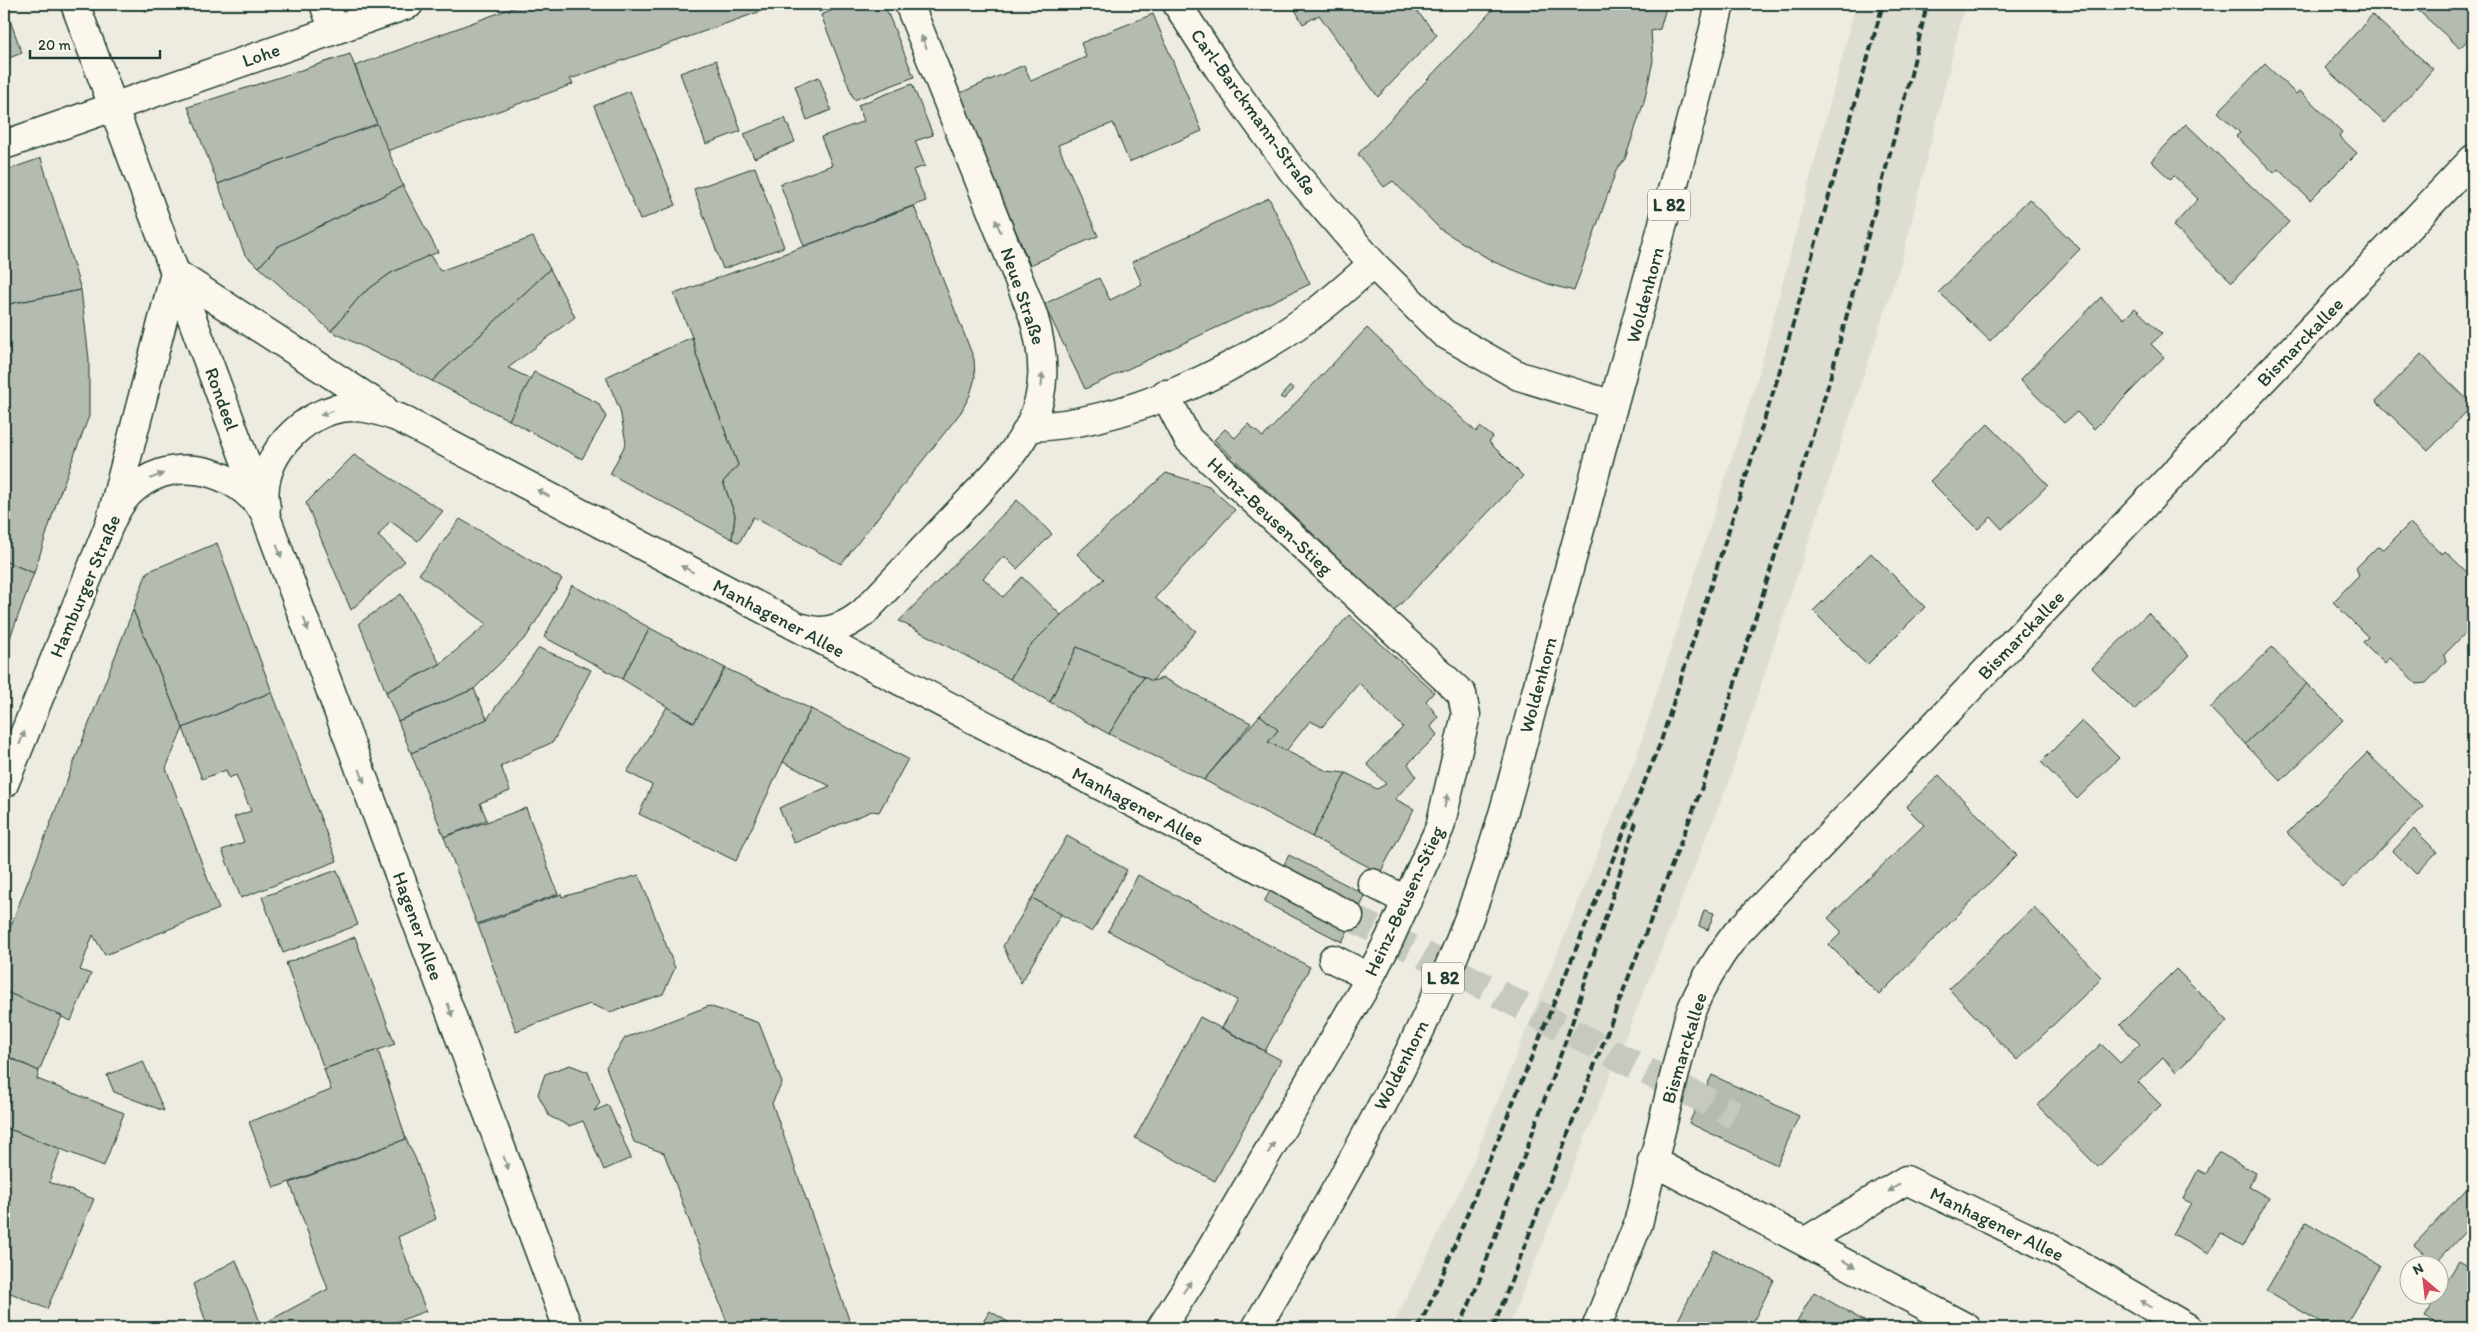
<svg xmlns="http://www.w3.org/2000/svg" width="2477" height="1332" font-family="Itim,sans-serif">
<style>
.built{fill:#ddddd2}
.building{fill:#b4bbb0;stroke:#1f3d34}
.lines{fill:none;stroke-linecap:round;stroke-linejoin:round}
.minor-tunnel{stroke:#c5c9be;stroke-width:28;stroke-dasharray:28 14;stroke-linecap:butt}
.minor-casing{stroke:#1f3d34;stroke-width:31}
.major-casing{stroke:#1f3d34;stroke-width:31}
.minor{stroke:#fbf7ec;stroke-width:28}
.major{stroke:#fbf7ec;stroke-width:28}
.rail{stroke:#1f3d34;stroke-width:4;stroke-dasharray:8 4;stroke-linecap:butt}
.oneway{fill:#8d9a90}
.labels{text-anchor:middle;dominant-baseline:central;stroke-width:5;stroke-linejoin:round;paint-order:stroke}
.shield{fill:#fbf7ec;stroke:#61756b;stroke-width:1}
.shield-label{font-size:18px;font-weight:bold;fill:#1f3d34}
.street-label{font-size:19px;fill:#1f3d34;stroke:#fbf7ec}
</style>
<rect width="100%" height="100%" fill="#eeece1"/>
<filter id="ink" filterUnits="userSpaceOnUse"><feTurbulence type="fractalNoise" baseFrequency=".02" numOctaves="2"/><feDisplacementMap in="SourceGraphic" scale="10" xChannelSelector="R" yChannelSelector="G"/><feConvolveMatrix kernelMatrix="1 2 1 2 8 2 1 2 1" color-interpolation-filters="sRGB"/></filter>
<g filter="url(#ink)">
<path class="built" d="M1856,4H1965L1902,260L1728,784L1508,1328H1391L1467,1177L1636,758L1758,376Z"/>
<g class="building">
<path d="M4,4L22,53L4,60Z"/>
<path d="M143,4H168L146,12Z"/>
<path d="M523,4H781L576,77L570,79L573,84L560,89L387,151L355,66Z"/>
<path d="M816,4H840L819,12Z"/>
<path d="M848,4H884L914,77L854,100L821,15Z"/>
<path d="M1292,4H1411L1437,35L1378,97L1319,15L1303,24Z"/>
<path d="M1498,4H1667L1660,29L1651,31L1653,61L1644,102L1625,159L1617,168L1574,291L1551,285L1494,262L1440,229L1393,181L1384,187L1358,154Z"/>
<path d="M2411,4H2473V34L2460,48Z"/>
<path d="M1153,14L1202,131L1129,162L1113,123L1058,145L1098,236L1030,265L958,94L1024,65L1031,81L1086,57L1081,43Z"/>
<path d="M2372,15L2433,69L2385,123L2325,68Z"/>
<path d="M350,54L377,124L218,184L188,107Z"/>
<path d="M716,60L741,131L706,144L680,73Z"/>
<path d="M2265,64L2296,94L2300,91L2342,132L2339,136L2357,153L2310,200L2278,169L2274,173L2236,136L2240,133L2218,112Z"/>
<path d="M819,77L831,110L807,120L795,86Z"/>
<path d="M912,84L933,135L915,141L925,166L913,170L926,201L804,246L780,184L832,165L821,137L864,121L858,105Z"/>
<path d="M630,91L676,205L640,220L594,106Z"/>
<path d="M785,118L795,142L754,158L744,134Z"/>
<path d="M377,124L403,186L277,247L259,267L245,255L218,184Z"/>
<path d="M2186,124L2289,222L2232,282L2173,226L2198,199L2174,176L2170,179L2151,161Z"/>
<path d="M41,158L81,290L4,305V171Z"/>
<path d="M755,167L784,247L723,269L694,189Z"/>
<path d="M403,186L438,252L391,273L362,294L331,331L259,267L277,247Z"/>
<path d="M1269,198L1310,284L1085,389L1044,304L1099,278L1110,300L1142,284L1132,262Z"/>
<path d="M2029,199L2080,249L1990,341L1939,292Z"/>
<path d="M914,206L974,359L975,378L970,395L961,412L841,564L753,517L739,543L732,539L735,515L723,482L738,465L697,357L692,337L674,294Z"/>
<path d="M533,237L550,269L432,381L331,331L362,294L391,273L430,255L440,271Z"/>
<path d="M550,269L575,317L508,368L531,379L509,420L432,381Z"/>
<path d="M81,290L89,359V416L57,501L34,573L4,561V305Z"/>
<path d="M2101,297L2124,319L2135,308L2162,334L2151,344L2164,357L2094,429L2077,412L2064,423L2020,380Z"/>
<path d="M1367,328L1476,432L1480,427L1493,437L1489,442L1523,476L1394,611L1214,440L1225,429L1235,438L1248,424L1263,437Z"/>
<path d="M692,337L697,357L738,465L723,482L735,515L732,539L610,474L626,443L620,410L606,377Z"/>
<path d="M2421,354L2473,405L2428,451L2376,401Z"/>
<path d="M534,372L598,403L606,417L582,459L509,420Z"/>
<path d="M1290,386L1294,389L1284,399L1280,397Z"/>
<path d="M1988,424L2048,485L2002,529L1991,517L1978,529L1930,481Z"/>
<path d="M354,455L443,511L418,541L390,521L378,536L405,561L351,610L306,503Z"/>
<path d="M1166,473L1209,486L1235,510L1155,598L1196,631L1152,681L1077,647L1050,702L1010,679L1028,648L1061,615L1104,579L1077,554Z"/>
<path d="M1017,500L1052,534L1017,569L1004,556L983,578L1003,597L1022,577L1061,615L1028,648L1010,679L899,621Z"/>
<path d="M460,519L562,579L527,636L474,689L398,721L386,692L440,664L487,624L419,574Z"/>
<path d="M2410,523L2442,554L2445,551L2473,578L2471,582L2473,584V625L2444,655L2446,662L2426,683L2417,684L2390,658L2385,664L2363,642L2368,637L2333,602L2359,575L2356,568L2377,547L2384,549Z"/>
<path d="M217,543L272,692L183,728L133,610L147,572Z"/>
<path d="M1871,553L1925,607L1867,665L1813,611Z"/>
<path d="M4,561L34,573L4,654Z"/>
<path d="M572,585L650,628L622,679L544,637Z"/>
<path d="M401,594L440,664L386,692L359,623Z"/>
<path d="M133,610L183,728L166,768L219,909L105,955L93,935L80,970L91,974L71,1021L4,991V943Z"/>
<path d="M2148,613L2189,656L2134,710L2092,668Z"/>
<path d="M1349,615L1434,692L1426,701L1438,717L1431,727L1437,735L1408,764L1416,776L1395,799L1414,809L1380,873L1312,837L1346,773L1377,789L1386,784L1367,764L1403,727L1359,683L1322,727L1310,721L1286,751L1268,742L1278,730L1260,715Z"/>
<path d="M650,628L725,668L694,723L622,679Z"/>
<path d="M1077,647L1144,677L1109,734L1050,702Z"/>
<path d="M2272,647L2307,684L2245,744L2210,708Z"/>
<path d="M539,648L591,670L553,742L501,766L510,791L480,803L487,820L444,837L411,753L487,719Z"/>
<path d="M725,668L811,709L783,762L736,861L639,814L652,785L627,772L667,707L694,723Z"/>
<path d="M1144,677L1152,681L1163,678L1251,723L1204,780L1109,734Z"/>
<path d="M2307,684L2343,720L2281,781L2245,744Z"/>
<path d="M474,689L487,719L411,753L398,721Z"/>
<path d="M272,692L337,861L241,898L222,850L244,842L234,817L251,811L236,775L229,778L226,770L202,779L183,728Z"/>
<path d="M811,709L908,759L879,812L872,811L794,843L779,808L830,786L783,762Z"/>
<path d="M1260,715L1278,730L1268,742L1327,771L1346,773L1312,837L1204,780Z"/>
<path d="M2082,721L2119,758L2077,799L2041,762Z"/>
<path d="M2367,753L2423,807L2343,888L2287,833Z"/>
<path d="M1939,775L2017,855L1879,995L1829,945L1842,932L1828,918L1924,825L1906,807Z"/>
<path d="M526,808L558,894L477,924L444,837Z"/>
<path d="M2414,829L2437,852L2416,874L2393,851Z"/>
<path d="M1067,836L1127,870L1092,932L1032,898Z"/>
<path d="M1289,855L1366,895L1342,942L1264,902Z"/>
<path d="M337,870L358,925L283,953L262,897Z"/>
<path d="M639,875L675,968L663,994L610,1012L590,1004L516,1031L478,925L561,894L562,897Z"/>
<path d="M1138,875L1310,967L1265,1051L1222,1028L1237,1000L1108,931Z"/>
<path d="M1032,898L1061,914L1021,983L1003,946Z"/>
<path d="M2034,907L2102,978L2017,1060L1949,989Z"/>
<path d="M1704,910L1714,913L1708,930L1699,926Z"/>
<path d="M355,937L395,1044L324,1069L286,963Z"/>
<path d="M2176,969L2228,1021L2176,1072L2163,1058L2138,1082L2161,1105L2098,1167L2037,1105L2101,1044L2120,1063L2140,1044L2120,1025Z"/>
<path d="M4,991L62,1016L39,1071L4,1055Z"/>
<path d="M709,1006L759,1023L782,1083L772,1103L852,1328H729L664,1153L634,1142L606,1067L625,1038Z"/>
<path d="M1200,1017L1281,1060L1215,1181L1135,1138Z"/>
<path d="M378,1050L406,1139L274,1188L249,1122L331,1090L324,1069Z"/>
<path d="M4,1055L39,1071L37,1079L124,1113L104,1166L4,1127Z"/>
<path d="M143,1061L164,1111L114,1092L107,1075Z"/>
<path d="M570,1065L588,1072L600,1103L594,1111L608,1105L631,1158L604,1170L583,1121L569,1126L549,1116L538,1094L545,1074Z"/>
<path d="M1712,1075L1799,1116L1777,1165L1689,1123Z"/>
<path d="M4,1127L61,1149L49,1182L94,1199L47,1309L4,1290Z"/>
<path d="M406,1139L416,1160L436,1219L398,1237L426,1311L380,1328H208L193,1284L236,1260L261,1325L328,1289L290,1183Z"/>
<path d="M2218,1152L2256,1173L2249,1187L2269,1198L2243,1246L2220,1233L2209,1253L2173,1234L2191,1203L2183,1199L2198,1170L2206,1174Z"/>
<path d="M2473,1182V1223L2435,1264L2414,1245Z"/>
<path d="M2306,1222L2380,1265L2344,1328H2331L2266,1291Z"/>
<path d="M1714,1250L1774,1280L1750,1328H1674Z"/>
<path d="M2459,1261L2473,1269V1328H2444L2425,1317Z"/>
<path d="M1814,1292L1876,1328H1793Z"/>
<path d="M990,1311L1018,1328H979Z"/>
</g>
<g class="lines">
<path class="minor-tunnel" d="M1349,916L1644,1070L1735,1115"/>
<g class="minor-casing">
<g id="minor">
<path d="M75,4L568,1328"/>
<path d="M324,4L334,30"/>
<path d="M1177,4L1219,69L1292,170L1373,264L1443,333L1519,376L1613,405"/>
<path d="M4,145L409,4"/>
<path d="M1030,427C1126,424 1232,372 1309,317C1332,301 1352,282 1373,264"/>
<path d="M266,508C255,460 303,409 350,407C367,406 383,412 399,418L1349,916"/>
<path d="M110,523L175,273L383,408"/>
<path d="M803,628C825,636 847,626 864,612C895,579 927,546 958,513C1020,448 1062,411 1033,315L909,4"/>
<path d="M4,784L110,523C115,512 120,502 129,493C168,455 227,466 259,505"/>
<path d="M1372,883L1407,901"/>
<path d="M1333,959L1369,977"/>
<path d="M1652,1161L1967,1328"/>
<path d="M1806,1241L1906,1180L2052,1249L2188,1328"/>
<path d="M1161,1328L1204,1261L1363,990L1389,940L1440,827L1466,715L1462,694L1188,439L1165,394"/>
<path d="M1596,1328L1638,1224L1689,1016C1701,985 1716,960 1736,934L2473,159"/>
</g>
</g>
<g class="major-casing">
<path id="major" d="M1256,1328C1327,1207 1400,1083 1455,953C1490,869 1514,777 1537,689C1553,627 1570,565 1587,504C1630,337 1680,172 1720,4"/>
</g>
<use href="#minor" class="minor"/>
<use href="#major" class="major"/>
<g class="rail">
<path d="M1418,1328L1435,1293L1660,744L1778,377L1883,4"/>
<path d="M1459,1328L1478,1284L1572,1023L1637,819"/>
<path d="M1493,1328L1704,782L1828,386L1911,74L1927,4"/>
</g>
</g>
<defs><path id="oneway-solid" d="M-6-.8H1V-3.2L6.5 0L1 3.2V.8H-6Z" transform="scale(1.25)"/></defs>
<g class="oneway">
<use href="#oneway-solid" transform="translate(924 42) rotate(-112)"/>
<use href="#oneway-solid" transform="translate(998 226) rotate(-112)"/>
<use href="#oneway-solid" transform="translate(1042 380) rotate(-85)"/>
<use href="#oneway-solid" transform="translate(327 413) rotate(160)"/>
<use href="#oneway-solid" transform="translate(157 476) rotate(-22)"/>
<use href="#oneway-solid" transform="translate(543 493) rotate(-152)"/>
<use href="#oneway-solid" transform="translate(279 551) rotate(69)"/>
<use href="#oneway-solid" transform="translate(687 569) rotate(-152)"/>
<use href="#oneway-solid" transform="translate(306 624) rotate(70)"/>
<use href="#oneway-solid" transform="translate(22 738) rotate(-68)"/>
<use href="#oneway-solid" transform="translate(362 776) rotate(70)"/>
<use href="#oneway-solid" transform="translate(1446 801) rotate(-77)"/>
<use href="#oneway-solid" transform="translate(450 1010) rotate(70)"/>
<use href="#oneway-solid" transform="translate(1271 1148) rotate(-60)"/>
<use href="#oneway-solid" transform="translate(506 1163) rotate(70)"/>
<use href="#oneway-solid" transform="translate(1894 1188) rotate(147)"/>
<use href="#oneway-solid" transform="translate(1849 1264) rotate(28)"/>
<use href="#oneway-solid" transform="translate(1187 1287) rotate(-57)"/>
<use href="#oneway-solid" transform="translate(2146 1304) rotate(-150)"/>
</g>
</g>
<g class="labels">
<g class="shield">
<rect x="1648" y="189.5" width="42" height="31" rx="4"/>
<rect x="1422" y="962.5" width="42" height="31" rx="4"/>
</g>
<g class="shield-label">
<text x="1669" y="205">L 82</text>
<text x="1443" y="978">L 82</text>
</g>
<g class="street-label">
<text transform="translate(261 55) rotate(-19)">Lohe</text>
<text transform="translate(1254 112) rotate(54)">Carl-Barckmann-Straße</text>
<text transform="translate(1645 295) rotate(-75)">Woldenhorn</text>
<text transform="translate(1023 296) rotate(71)">Neue Straße</text>
<text transform="translate(2300 342) rotate(-46)">Bismarckallee</text>
<text transform="translate(222 399) rotate(70)">Rondeel</text>
<text transform="translate(1270 516) rotate(43)">Heinz-Beusen-Stieg</text>
<text transform="translate(85 586) rotate(-67)">Hamburger Straße</text>
<text transform="translate(779 618) rotate(28)">Manhagener Allee</text>
<text transform="translate(2021 635) rotate(-46)">Bismarckallee</text>
<text transform="translate(1538 685) rotate(-75)">Woldenhorn</text>
<text transform="translate(1138 806) rotate(28)">Manhagener Allee</text>
<text transform="translate(1404 901) rotate(-65)">Heinz-Beusen-Stieg</text>
<text transform="translate(418 926) rotate(70)">Hagener Allee</text>
<text transform="translate(1684 1048) rotate(-73)">Bismarckallee</text>
<text transform="translate(1401 1065) rotate(-63)">Woldenhorn</text>
<text transform="translate(1997 1224) rotate(26)">Manhagener Allee</text>
</g>
</g>
<rect width="2477" height="1332" fill="none" stroke="#fbf7ec" stroke-width="20"/>
<rect x="10" y="10" width="2457" height="1312" fill="none" stroke="#1f3d34" stroke-width="2" filter="url(#ink)"/>
<g transform="translate(2424 1280) rotate(332)"><circle r="24" fill="#fbf7ec" stroke="#a3ada2"/>
<path d="M0-4L9 19L0 12L-9 19Z" fill="#d1495b"/>
<text y="-8" font-size="14" font-weight="bold" text-anchor="middle" fill="#1f3d34">N</text>
</g>
<path d="M30 50v8h130v-8" fill="none" stroke="#1f3d34" stroke-width="2.5"/>
<text x="38" y="50" font-size="15" fill="#1f3d34" stroke="#fbf7ec" stroke-width="4" paint-order="stroke">20 m</text>
</svg>
